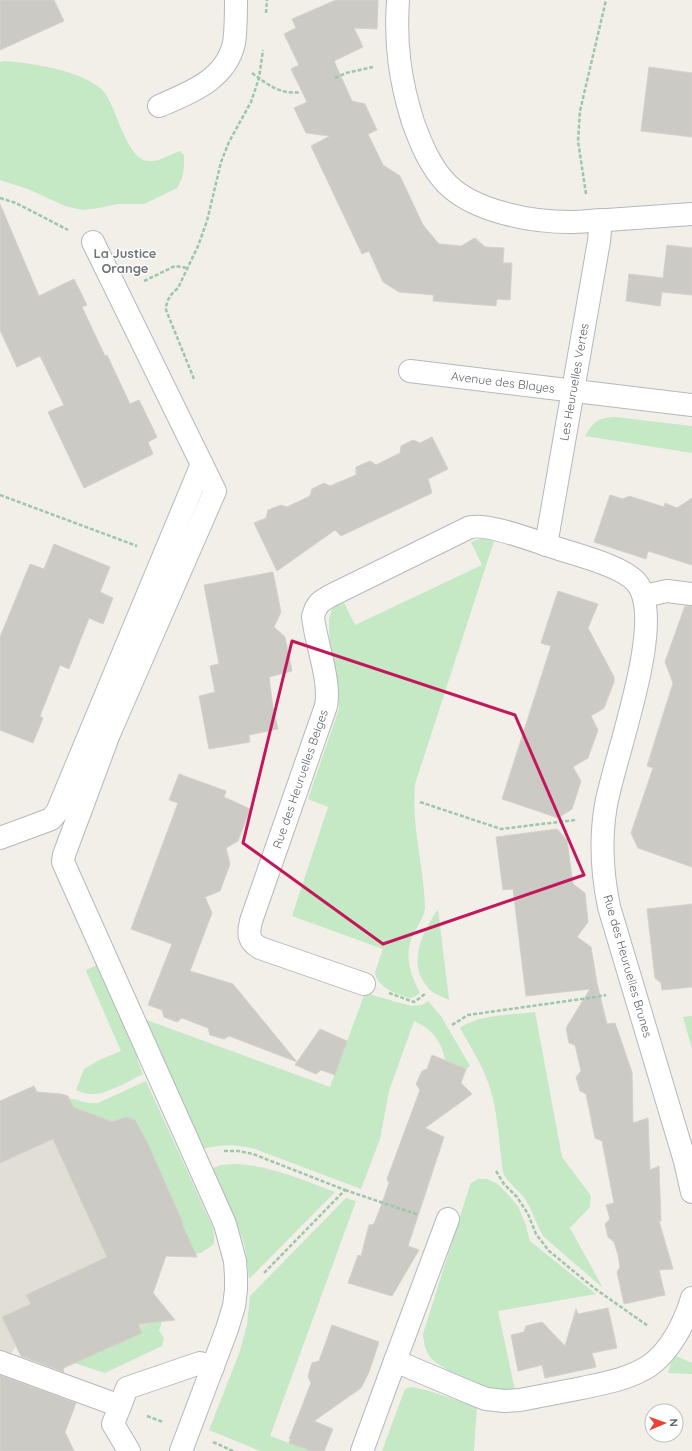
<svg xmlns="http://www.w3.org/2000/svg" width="692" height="1451" font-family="Quicksand,sans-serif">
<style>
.education{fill:#e1ded6}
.green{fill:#c5e8c5}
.building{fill:#cccac5;stroke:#d6d1c6}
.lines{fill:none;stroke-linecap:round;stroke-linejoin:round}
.minor-casing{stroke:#b5b8bc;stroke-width:24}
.path{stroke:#9cc7a9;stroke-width:2.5;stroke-dasharray:4 2;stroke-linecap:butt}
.minor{stroke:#fff;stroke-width:22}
.marked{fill:none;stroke:#c2185b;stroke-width:3;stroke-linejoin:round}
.labels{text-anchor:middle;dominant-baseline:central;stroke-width:3;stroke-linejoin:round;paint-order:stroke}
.street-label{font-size:12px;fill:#5f6368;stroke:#fff}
.neighbourhood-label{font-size:13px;font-weight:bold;fill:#70757a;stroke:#fff}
</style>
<rect width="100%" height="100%" fill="#f1efe8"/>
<path class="education" d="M34,1086L42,1104L58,1094H61L68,1096L70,1102L120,1121L126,1117L135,1120L147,1142L183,1223L178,1225L149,1299L163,1305L167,1311L155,1321L140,1328L142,1333L61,1370L56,1359L42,1365L31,1340L16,1346L7,1360L0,1357V1101Z"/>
<g class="green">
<path d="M4,61C32,63 78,70 100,88C117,101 124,160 149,161C160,162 170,154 180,151L184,155V168L182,178L177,188L144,204H118L99,208L83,210L65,206L28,189L0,180V62Z"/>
<path d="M615,417L692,426V453L585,436C594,421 598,418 615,417Z"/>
<path d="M479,539H486L494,541L415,784C411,828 424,865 425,908C424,917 418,925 414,933C403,954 410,973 420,993L414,997L410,998C398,995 376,987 375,972L383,949L292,916L328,807L308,799L339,709L338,688L330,646L329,630V619L333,607L344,603L355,625L482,565L471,542Z"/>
<path d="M438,909L449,1000C440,996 431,993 426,985C407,961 424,930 438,909Z"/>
<path d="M99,964L135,1040L138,1062L143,1074C131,1080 107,1094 94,1094C87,1095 82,1092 76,1090L84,1069L99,1060L121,1051L86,971V970Z"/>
<path d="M365,993L411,1006L422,1005L428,1001L441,1016L470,1066L466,1069L445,1060C442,1041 431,1028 414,1021L389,1091L380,1139L361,1189L255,1149C233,1144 224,1144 202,1149L144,1019L330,1087Z"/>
<path d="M535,1012L562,1157L591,1196L590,1207L570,1228L603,1288L544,1237C536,1225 533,1211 525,1199C518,1189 507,1183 503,1172C499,1145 498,1110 489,1085C482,1064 470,1046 460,1028C480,1014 511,1015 535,1012Z"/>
<path d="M692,1016V1049L683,1017Z"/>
<path d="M146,1081L213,1228L214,1235V1244L201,1253L194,1254L178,1225L183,1223L147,1142L135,1120L126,1117L123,1118L118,1124L70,1106V1099C75,1098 78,1101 83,1102C88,1103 93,1103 98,1103Z"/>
<path d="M235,1164C269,1165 303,1180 335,1192L249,1279L246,1253L243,1240L213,1168L221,1165Z"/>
<path d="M478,1179H487L496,1183L501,1187L518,1206L525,1223L530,1241L596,1294L498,1311L515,1390C487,1391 465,1383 443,1367C438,1364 433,1361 430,1357C425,1350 424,1342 423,1334L470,1185L471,1183Z"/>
<path d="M346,1198L356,1201L270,1436L311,1451H260L209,1430L239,1354L247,1325L250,1296Z"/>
<path d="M155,1321H162L159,1331L164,1338L162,1346L105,1373L74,1363L141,1333L140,1328Z"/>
<path d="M676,1356L692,1363V1374L668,1373L671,1363Z"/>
<path d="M411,1387L426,1390L477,1407L474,1451H382L405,1389Z"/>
</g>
<g class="building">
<path d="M0,0H54L64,21L0,50Z"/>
<path d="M336,0H378L377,29L354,28L363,47L334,61L352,101L365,104L377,130L368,134L383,165L400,176L423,225L439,244L461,246L475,238L485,247L504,248L503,263H512L510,300L497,299L496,306L433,301L434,295L399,292L383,282L369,251L362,254L311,146L330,136L306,133L294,108L307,102L291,69L299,65L284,34L296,28L292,19Z"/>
<path d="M649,67L692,73V137L641,131Z"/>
<path d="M0,204L39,296L74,279L87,305L82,307L105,356L107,355L130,404L139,400L157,437L148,442L153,454L84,488L48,412L64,405L40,356L17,367L0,330Z"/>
<path d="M667,245L692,248V295L662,292L660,306L626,301L629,274L663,278Z"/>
<path d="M432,437L448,469L428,479L432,493L341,536L335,530L277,571L254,523L266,518L268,510L281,505L287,507L310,496L312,489L324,483L330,486L356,475V467L370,461L376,465L400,453L401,446L413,440L420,443Z"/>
<path d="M610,495L623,499L629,496L664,507L665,503L677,508L692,498V565L648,551L646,559L594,542Z"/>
<path d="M54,544L110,567L100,592L113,598L103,624L89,618L69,669L60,665L40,716L43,718L33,743L0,730V637L30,564L44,569Z"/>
<path d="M273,572L281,612L274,627L285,637L292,671L269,677L273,708L278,729L249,735L250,742L209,749L199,696L215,692L210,666L219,664L204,585Z"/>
<path d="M558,591L598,604L588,628L614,677V682L604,708L591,716L598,730L588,758L573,767L581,781L572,809L558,818L502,799L551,646L541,643Z"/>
<path d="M685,606H692V867L638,848L631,833L653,768L647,766L673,683L665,662Z"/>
<path d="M179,774L226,791L224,797L250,809L238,841L226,848L230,864L220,891L205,897L212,913L190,971L233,984L297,1062L229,1036L224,1039L210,1035L208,1028L182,1018L177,1022L164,1017L162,1010L148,1005L172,944L131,929L178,803L169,800Z"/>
<path d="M557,829L567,840L573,884L585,893L588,922L577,937L591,947L597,983L607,1024L615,1023L632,1072L633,1123L648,1118L650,1170L659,1166L661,1221H659L673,1269L659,1270L665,1295L624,1304L617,1272L620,1267L618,1255L614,1242L608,1237L605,1224L610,1219L606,1205L614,1203L602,1141L595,1138L586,1094L580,1091L576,1077L581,1071L575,1045L569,1043L566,1028L590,989L526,996L513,889L503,890L496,837Z"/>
<path d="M692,904V987L662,990L661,983L655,978L647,909Z"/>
<path d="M320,1029L347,1041L335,1075L321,1070L316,1074L295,1065Z"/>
<path d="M432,1055L466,1069L461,1083L472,1094L425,1128L444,1137L408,1246L419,1250L392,1296L348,1283L358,1255L361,1256L369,1225L374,1224L381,1206L389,1183L387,1179L420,1090L416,1084L422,1071L427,1069Z"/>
<path d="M34,1086L37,1092L61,1094L68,1096L73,1107L112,1122L126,1117L135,1120L147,1142L183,1223L182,1224L197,1257L166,1256L153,1293L175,1320L138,1324L142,1333L63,1368L64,1372L21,1356L2,1317L31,1304L26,1295L107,1257L53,1139L0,1163V1101Z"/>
<path d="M608,1308L617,1348L592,1353L596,1367L545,1378L542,1365L518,1371L511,1335L524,1332L526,1326L542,1322L565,1346L576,1309L578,1314Z"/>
<path d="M332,1325L379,1342L369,1372L361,1388L314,1421L333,1429L324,1451H311L289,1443L291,1438L289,1439L311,1383L308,1376L312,1363L319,1361Z"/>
<path d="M0,1375L76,1403L65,1432L74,1451H0Z"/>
</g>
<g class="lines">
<g class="minor-casing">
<g id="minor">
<path d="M398,0C395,44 400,81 413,122C421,144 430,166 446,183C474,212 532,222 571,222C583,222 595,220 607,220C636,218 664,216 692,214"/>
<path d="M159,106C189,93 226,80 234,43C236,30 236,14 236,0"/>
<path d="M93,242L215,491L109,734L64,855L63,862L225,1224L235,1261L236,1276V1290L234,1306L227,1329L181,1451"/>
<path d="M410,371L692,405"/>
<path d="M546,545L599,241L601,220"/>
<path d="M644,596L667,591L692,594"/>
<path d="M0,838L46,821L51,819L57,812L202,464"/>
<path d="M364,984L260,948C248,941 248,934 251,921L326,706C331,681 316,644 313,617C316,603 322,600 334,594L468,528C484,521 537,542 556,548C577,555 622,566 636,582C668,618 614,758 606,805C600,839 602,873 609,907L685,1161L692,1192"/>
<path d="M448,1219L395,1361L471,1393L486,1399L505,1401L520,1400C540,1396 561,1392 582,1388C605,1383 629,1379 649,1366C670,1352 685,1322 692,1298"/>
<path d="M0,1362L120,1406"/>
<path d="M129,1451L113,1424L127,1388L200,1363L213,1367"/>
<path d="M362,1451L395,1361"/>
</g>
</g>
<g class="path">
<path d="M266,13L267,0"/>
<path d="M252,73C267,84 280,95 300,92"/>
<path d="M335,78L346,73L373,67"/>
<path d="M586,194L578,141L580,111L606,0"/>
<path d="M0,198L16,203L68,230"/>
<path d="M144,281L175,266L188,268"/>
<path d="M194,379L166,310C166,300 171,294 178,288L198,246L207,221L221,162L229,142L251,102L259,78L263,50"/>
<path d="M0,495L137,546"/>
<path d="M420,802L501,829L575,820"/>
<path d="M389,993L414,1002L417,1000L426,993"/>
<path d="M452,1025L468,1015L596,997L606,995"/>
<path d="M224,1151H239L253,1154L345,1190L264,1273"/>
<path d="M496,1171L504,1184L517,1197L528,1214L536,1234L549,1251L594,1288L648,1326"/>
<path d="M345,1190L419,1215"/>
<path d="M147,1416L163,1422"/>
<path d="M213,1442L233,1451"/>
</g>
<use href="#minor" class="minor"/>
</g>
<path class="marked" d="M292,641L515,715L584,875L383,944L243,843Z"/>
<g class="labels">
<g class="street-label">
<text transform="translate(503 382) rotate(7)">Avenue des Blayes</text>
<text transform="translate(574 382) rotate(-80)">Les Heuruelles Vertes</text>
<text transform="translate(300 779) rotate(-71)">Rue des Heuruelles Beiges</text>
<text transform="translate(628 966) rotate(74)">Rue des Heuruelles Brunes</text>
</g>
<g class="neighbourhood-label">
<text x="125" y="253">La Justice<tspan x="125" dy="15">Orange</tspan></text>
</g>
</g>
<g transform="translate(664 1423) rotate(88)"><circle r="19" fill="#ffffff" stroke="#bfc1c3"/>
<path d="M0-3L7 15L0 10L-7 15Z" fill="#ea4335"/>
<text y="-6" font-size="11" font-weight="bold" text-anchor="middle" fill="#5f6368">N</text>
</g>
</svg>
